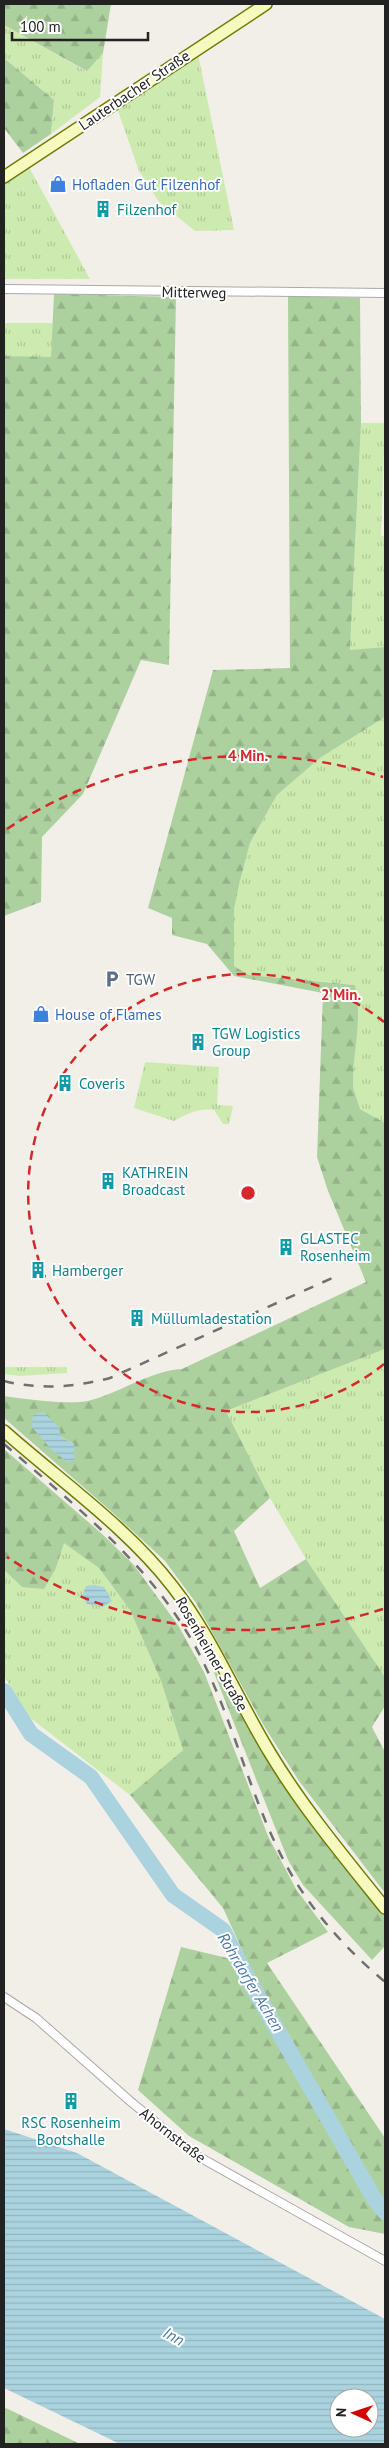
<svg xmlns="http://www.w3.org/2000/svg" width="389" height="2448" font-family="'PT Sans',sans-serif">
<style>
.grass{fill:url(#grass-tufts)}
.forest{fill:url(#forest-firs);fill-rule:evenodd}
.water{fill:url(#water-rules);fill-rule:evenodd}
.lines{fill:none;stroke-linecap:round;stroke-linejoin:round}
.river{stroke:#aad3df;stroke-width:16}
.street-casing{stroke:#a9a9a9;stroke-width:10}
.secondary-casing{stroke:#707d05;stroke-width:14}
.street{stroke:#fff;stroke-width:8}
.secondary{stroke:#f7fabf;stroke-width:11}
.rail{stroke:#707070;stroke-width:2.5;stroke-dasharray:10 10;stroke-linecap:butt}
.ring{fill:none;stroke:#d62828;stroke-width:2.5;stroke-dasharray:9 6}
.labels{text-anchor:middle;dominant-baseline:central;stroke-width:4;stroke-linejoin:round;paint-order:stroke}
.street-label{font-size:15px;fill:#222;stroke:#fff}
.shop-label{font-size:15px;fill:#366cbe;stroke:#fff;text-anchor:start}
.culture-label{font-size:15px;fill:#0d838f;stroke:#fff;text-anchor:start}
.service-label{font-size:15px;fill:#4e5e75;stroke:#fff;text-anchor:start}
.water-label{font-size:16px;font-style:italic;fill:#4a7aab;stroke:#fff}
.centre{fill:#d62828;stroke:#fff;stroke-width:2.5}
.ring-label{font-size:15px;text-anchor:middle;font-weight:bold;fill:#d62828;stroke:#fff;stroke-width:4;stroke-linejoin:round;paint-order:stroke}
</style>
<defs>
<pattern id="grass-tufts" width="24" height="20" patternUnits="userSpaceOnUse" patternTransform="scale(1.25)"><rect width="24" height="20" fill="#cdebb0"/><path d="M3 7l-1-3M5 7V3M7 7l1-3M15 17l-1-3M17 17v-4M19 17l1-3" fill="none" stroke="#b0c997"/></pattern>
<pattern id="forest-firs" width="22" height="20" patternUnits="userSpaceOnUse" patternTransform="scale(1.25)"><rect width="22" height="20" fill="#add19e"/><path d="M5 1l3.5 6h-7zM16 11l3.5 6h-7z" fill="#95b388"/></pattern>
<pattern id="water-rules" width="6" height="5" patternUnits="userSpaceOnUse" patternTransform="scale(1.25)"><rect width="6" height="5" fill="#aad3df"/><path d="M0 2.5h6" fill="none" stroke="#92b5bf"/></pattern>
</defs>
<rect width="100%" height="100%" fill="#f2efe9"/>
<g class="grass">
<path d="M4,25L86,71L103,53L100,97L51,134L54,100L4,58Z"/>
<path d="M198,54L234,230L195,231L159,202L139,171L117,108Z"/>
<path d="M29,167L90,279H4V185Z"/>
<path d="M4,323H53L51,358L4,356Z"/>
<path d="M361,423H385L381,536H385V647L350,651Z"/>
<path d="M385,717V1123L360,1109C358,1101 353,1091 353,1083C352,1049 363,1020 355,985L249,975L234,966V909L240,881L250,843L277,795L320,758Z"/>
<path d="M145,1062L219,1067L217,1105L233,1106L229,1124H223L214,1110C198,1108 187,1114 174,1121L134,1108Z"/>
<path d="M385,1349V1677L306,1559L270,1498L226,1411Z"/>
<path d="M4,1367H67V1373L20,1376L4,1374Z"/>
<path d="M64,1542L99,1568L130,1610L161,1681L183,1750L130,1795L29,1717L4,1676V1570L22,1587L56,1568Z"/>
</g>
<g class="forest">
<path d="M4,4H111L103,53L87,71L4,25Z"/>
<path d="M4,58L54,100L51,134L23,153L4,128Z"/>
<path d="M54,294L176,297L169,665L141,660L83,794L42,837L41,902L4,916V356L51,357Z"/>
<path d="M288,296L360,298L361,423L350,650L385,647V717L320,758L277,795L250,843L240,881L234,909V966L249,975L355,985C363,1019 353,1049 353,1083C353,1091 358,1101 360,1109L385,1123V1349L226,1411L270,1498L234,1531L260,1588L306,1559L385,1677V1706L372,1727L385,1752V1893L299,1781L264,1726L196,1603L165,1561L112,1512L4,1418V1396C24,1399 69,1405 88,1401C120,1393 149,1371 182,1369L366,1282L328,1191L317,1157L323,993L234,976L207,944L172,935V918L148,908L213,670L290,668ZM43,1412L61,1437L74,1444L67,1462Z"/>
<path d="M4,1449L101,1533L133,1564L178,1625L204,1672L268,1836L296,1889L328,1932L267,1963L385,2138V2234L349,2227L189,2136L138,2090L181,1947L248,1963L223,1908L130,1795L183,1750L161,1681L130,1610L99,1568L64,1543L56,1568L44,1589L22,1587L4,1570Z"/>
<path d="M209,1660L277,1774L385,1915V1946L372,1960L303,1885L288,1860Z"/>
<path d="M4,2408L8,2409L80,2444H4Z"/>
</g>
<g class="water">
<path d="M43,1412L59,1427L61,1437L74,1444V1461L67,1462L51,1449L32,1427L33,1415Z"/>
<path d="M94,1585L104,1587L112,1601L103,1607L87,1604L82,1596L86,1586Z"/>
<path d="M4,2129L77,2153L385,2319V2444H120L4,2388ZM339,2398H369V2428H339Z"/>
</g>
<g class="lines">
<path class="river" d="M4,1691L31,1734L91,1777L173,1895L223,1930L247,1977L375,2200L385,2212"/>
<g class="street-casing">
<g id="street">
<path d="M4,289L385,293"/>
<path d="M4,1997L36,2018L130,2101L194,2154L385,2261"/>
</g>
</g>
<g class="secondary-casing">
<g id="secondary">
<path d="M4,177L266,4"/>
<path d="M4,1431C59,1480 128,1528 173,1587C212,1637 237,1699 270,1753C303,1808 345,1858 385,1908"/>
</g>
</g>
<use href="#street" class="street"/>
<use href="#secondary" class="secondary"/>
<g class="rail">
<path d="M4,1381C40,1390 75,1387 110,1378L339,1275"/>
<path d="M4,1444C74,1505 149,1563 195,1646C232,1714 248,1792 284,1861C309,1909 345,1948 385,1982"/>
</g>
</g>
<g class="ring">
<path d="M384 1364A219 219 0 1 1 384 1022"/>
<path d="M383 1609A437 437 0 0 1 7 1557M7 829A437 437 0 0 1 383 777"/>
</g>
<defs>
<g id="shop-bare" transform="scale(1.35)"><path d="M-5-2.5h2.3a2.7 3.5 0 0 1 5.4 0H5L5.5 6h-11ZM-1.5-2.5h3a1.5 2.3 0 0 0-3 0Z" fill="#3f7fe0" stroke="#fff" stroke-width="2.5" paint-order="stroke"/></g>
<g id="building-bare" transform="scale(1.35)"><path d="M-4-6H4V6H1V3H-1V6H-4ZM-2.5-4.3h1.7v1.8h-1.7ZM.8-4.3h1.7v1.8H.8ZM-2.5-1h1.7V.8h-1.7ZM.8-1h1.7V.8H.8Z" fill="#0f9aa8" stroke="#fff" stroke-width="2.5" paint-order="stroke"/></g>
<g id="parking-bare" transform="scale(1.35)"><path d="M-3.5-5.5H1a3.5 3.5 0 0 1 0 7H-1V5.5H-3.5ZM-1-3.4V-.6H.8a1.4 1.4 0 0 0 0-2.8Z" fill="#5c6f8a" stroke="#fff" stroke-width="2.5" paint-order="stroke"/></g>
</defs>
<g fill-rule="evenodd">
<use href="#shop-bare" x="58" y="184"/>
<use href="#building-bare" x="103" y="209"/>
<use href="#parking-bare" x="112" y="979"/>
<use href="#shop-bare" x="41" y="1014"/>
<use href="#building-bare" x="198" y="1042"/>
<use href="#building-bare" x="65" y="1083"/>
<use href="#building-bare" x="108" y="1181"/>
<use href="#building-bare" x="286" y="1247"/>
<use href="#building-bare" x="38" y="1270"/>
<use href="#building-bare" x="137" y="1318"/>
<use href="#building-bare" x="71" y="2101"/>
</g>
<g class="labels">
<g class="street-label">
<text transform="translate(134 90) rotate(-34)">Lauterbacher Straße</text>
<text transform="translate(194 292) rotate(1)">Mitterweg</text>
<text transform="translate(212 1654) rotate(60)">Rosenheimer Straße</text>
<text transform="translate(173 2135) rotate(38)">Ahornstraße</text>
</g>
<g class="shop-label">
<text x="72" y="184">Hofladen Gut Filzenhof</text>
<text x="55" y="1014">House of Flames</text>
</g>
<g class="culture-label">
<text x="117" y="209">Filzenhof</text>
<text x="212" y="1033">TGW Logistics<tspan x="212" dy="17">Group</tspan></text>
<text x="79" y="1083">Coveris</text>
<text x="122" y="1172">KATHREIN<tspan x="122" dy="17">Broadcast</tspan></text>
<text x="300" y="1238">GLASTEC<tspan x="300" dy="17">Rosenheim</tspan></text>
<text x="52" y="1270">Hamberger</text>
<text x="151" y="1318">Müllumladestation</text>
<text x="71" y="2122" text-anchor="middle">RSC Rosenheim<tspan x="71" dy="17">Bootshalle</tspan></text>
</g>
<g class="service-label">
<text x="126" y="979">TGW</text>
</g>
<g class="water-label">
<text transform="translate(251 1982) rotate(59)">Rohrdorfer Achen</text>
<text transform="translate(174 2336) rotate(29)">Inn</text>
</g>
</g>
<circle cx="248" cy="1193" r="8" class="centre"/>
<g class="ring-label">
<text x="248" y="761">4 Min.</text>
<text x="341" y="1000">2 Min.</text>
</g>
<rect width="389" height="2448" fill="none" stroke="#222222" stroke-width="10"/>
<g transform="translate(354 2413) rotate(273)"><circle r="24" fill="#ffffff" stroke="#a7a7a7"/>
<path d="M0-4L9 19L0 12L-9 19Z" fill="#d40000"/>
<text y="-8" font-size="14" font-weight="bold" text-anchor="middle" fill="#222222">N</text>
</g>
<path d="M12 32v8h136v-8" fill="none" stroke="#222222" stroke-width="2.5"/>
<text x="20" y="32" font-size="15" fill="#222222" stroke="#ffffff" stroke-width="4" paint-order="stroke">100 m</text>
</svg>
